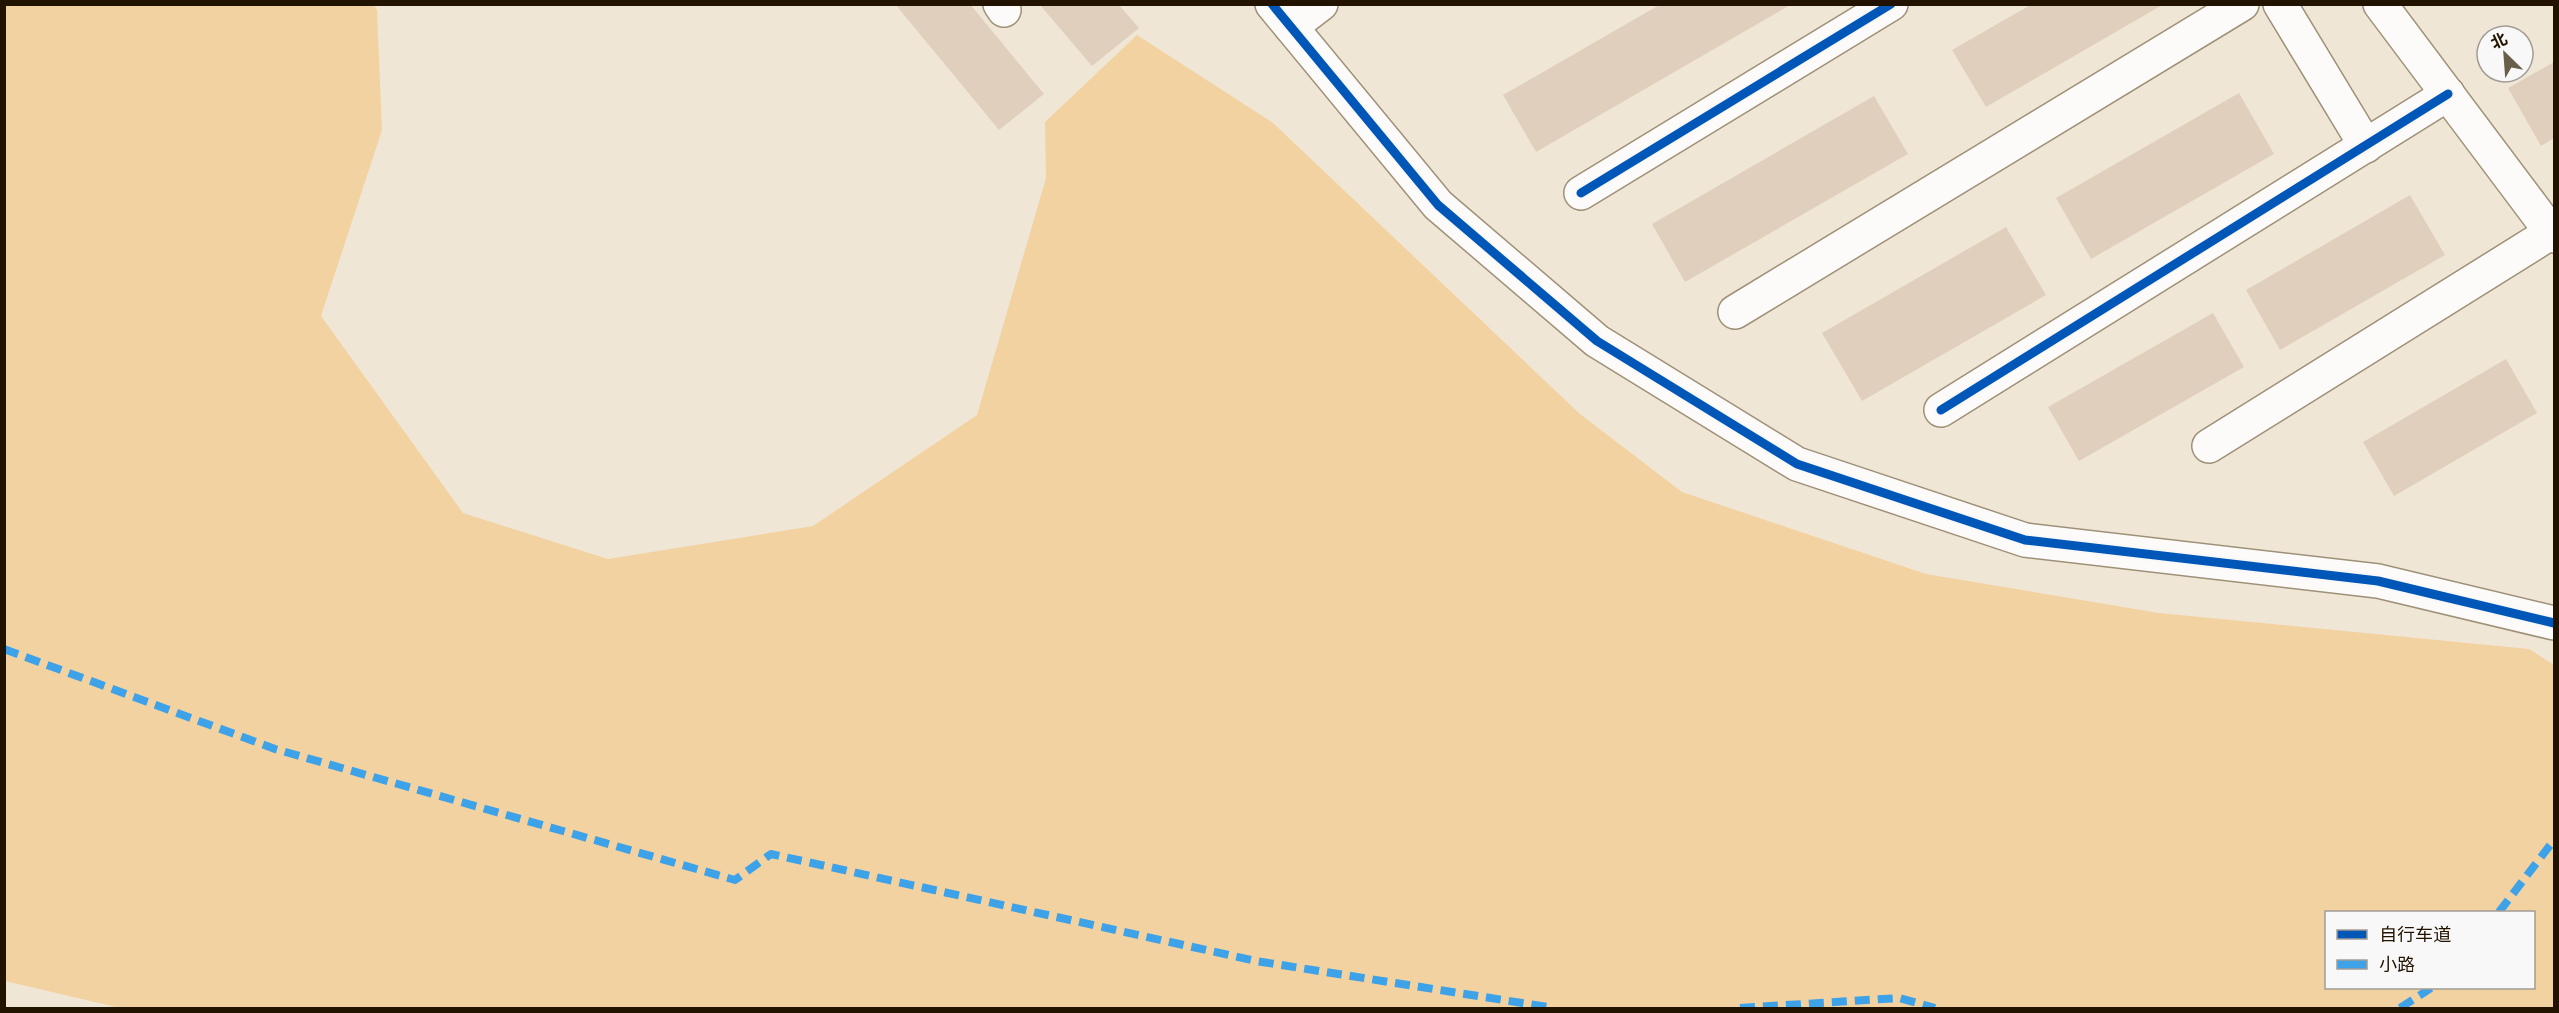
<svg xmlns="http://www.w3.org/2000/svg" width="2559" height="1013" font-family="Inter,'Noto Sans SC',sans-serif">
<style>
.green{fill:#f3d2a1;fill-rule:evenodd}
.building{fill:#e1cfbe}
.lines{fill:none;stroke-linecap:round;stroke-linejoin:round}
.minor-casing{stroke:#9e9178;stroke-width:36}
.minor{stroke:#fdfbf9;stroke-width:33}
.quiet{stroke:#3ea2e9;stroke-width:8;stroke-dasharray:15 8;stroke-linecap:butt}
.cycleway-casing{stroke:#f8f8f8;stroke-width:13}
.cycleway{stroke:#0057b8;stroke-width:9}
</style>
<rect width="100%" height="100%" fill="#f0e6d6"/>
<path class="green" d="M5,4L374,5L377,10L382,130L321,316L463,513L608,559L813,526L977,415L1046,178L1045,122L1137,35L1273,123L1580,414L1682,492L1926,574L2159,613L2529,649L2554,665V1008H120L5,981ZM2326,912H2534V988H2326Z"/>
<g class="building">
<path d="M895,4H970L1044,94L999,130Z"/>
<path d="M1661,4H1792L1536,152L1503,95Z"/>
<path d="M2032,4H2164L1986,107L1952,50Z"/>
<path d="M1040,5H1119L1139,28L1092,66Z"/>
<path d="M2554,62V138L2541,146L2508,88Z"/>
<path d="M2239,93L2274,154L2091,259L2056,198Z"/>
<path d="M1874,96L1908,154L1685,282L1652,224Z"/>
<path d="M2410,195L2445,255L2280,350L2246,290Z"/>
<path d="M2006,227L2046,295L1862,401L1822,333Z"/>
<path d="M2213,313L2244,367L2079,461L2048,407Z"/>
<path d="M2506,359L2537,413L2394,496L2363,442Z"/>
</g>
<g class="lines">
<g class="minor-casing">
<g id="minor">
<path d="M1000,4L1004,10"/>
<path d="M1272,4L1438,205L1597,341L1797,464L2025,540L2378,581L2554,623"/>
<path d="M2280,4L2366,146"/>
<path d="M2380,4L2554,236"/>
<path d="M1291,27L1321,4"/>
<path d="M1581,193L1891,4"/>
<path d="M1735,312L2242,4"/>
<path d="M1941,410L2448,94"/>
<path d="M2209,446L2552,232"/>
</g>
</g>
<use href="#minor" class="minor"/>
<g class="quiet">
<path d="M4,649L275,749L735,880L771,854L1256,961L1554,1008"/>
<path d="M2499,912L2554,840"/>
<path d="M1740,1008L1899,998L1935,1008"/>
<path d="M2400,1008L2431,988"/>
</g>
<g class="cycleway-casing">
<g id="cycleway">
<path d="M1272,4L1438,205L1597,341L1797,464L2025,540L2378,581L2554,623"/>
<path d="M1581,193L1891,4"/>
<path d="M1941,410L2448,94"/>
</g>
</g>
<use href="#cycleway" class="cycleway"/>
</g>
<rect width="2559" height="1013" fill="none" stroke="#211300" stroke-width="12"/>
<rect x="2325" y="911" width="210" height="78" fill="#f8f8f8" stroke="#a29c95" stroke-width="1.5"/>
<rect x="2337" y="930" width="30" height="9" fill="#0057b8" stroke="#a29c95" stroke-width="1.5"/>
<text x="2379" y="941" font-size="18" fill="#211300">自行车道</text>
<rect x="2337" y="960" width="30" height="9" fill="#3ea2e9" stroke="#a29c95" stroke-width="1.5"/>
<text x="2379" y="971" font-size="18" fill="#211300">小路</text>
<g transform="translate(2505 54) rotate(335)"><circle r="28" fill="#f8f8f8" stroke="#a29c95" stroke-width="1.5"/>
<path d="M0-4.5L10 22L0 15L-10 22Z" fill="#695d4b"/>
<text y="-9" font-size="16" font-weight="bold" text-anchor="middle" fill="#211300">北</text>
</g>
</svg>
